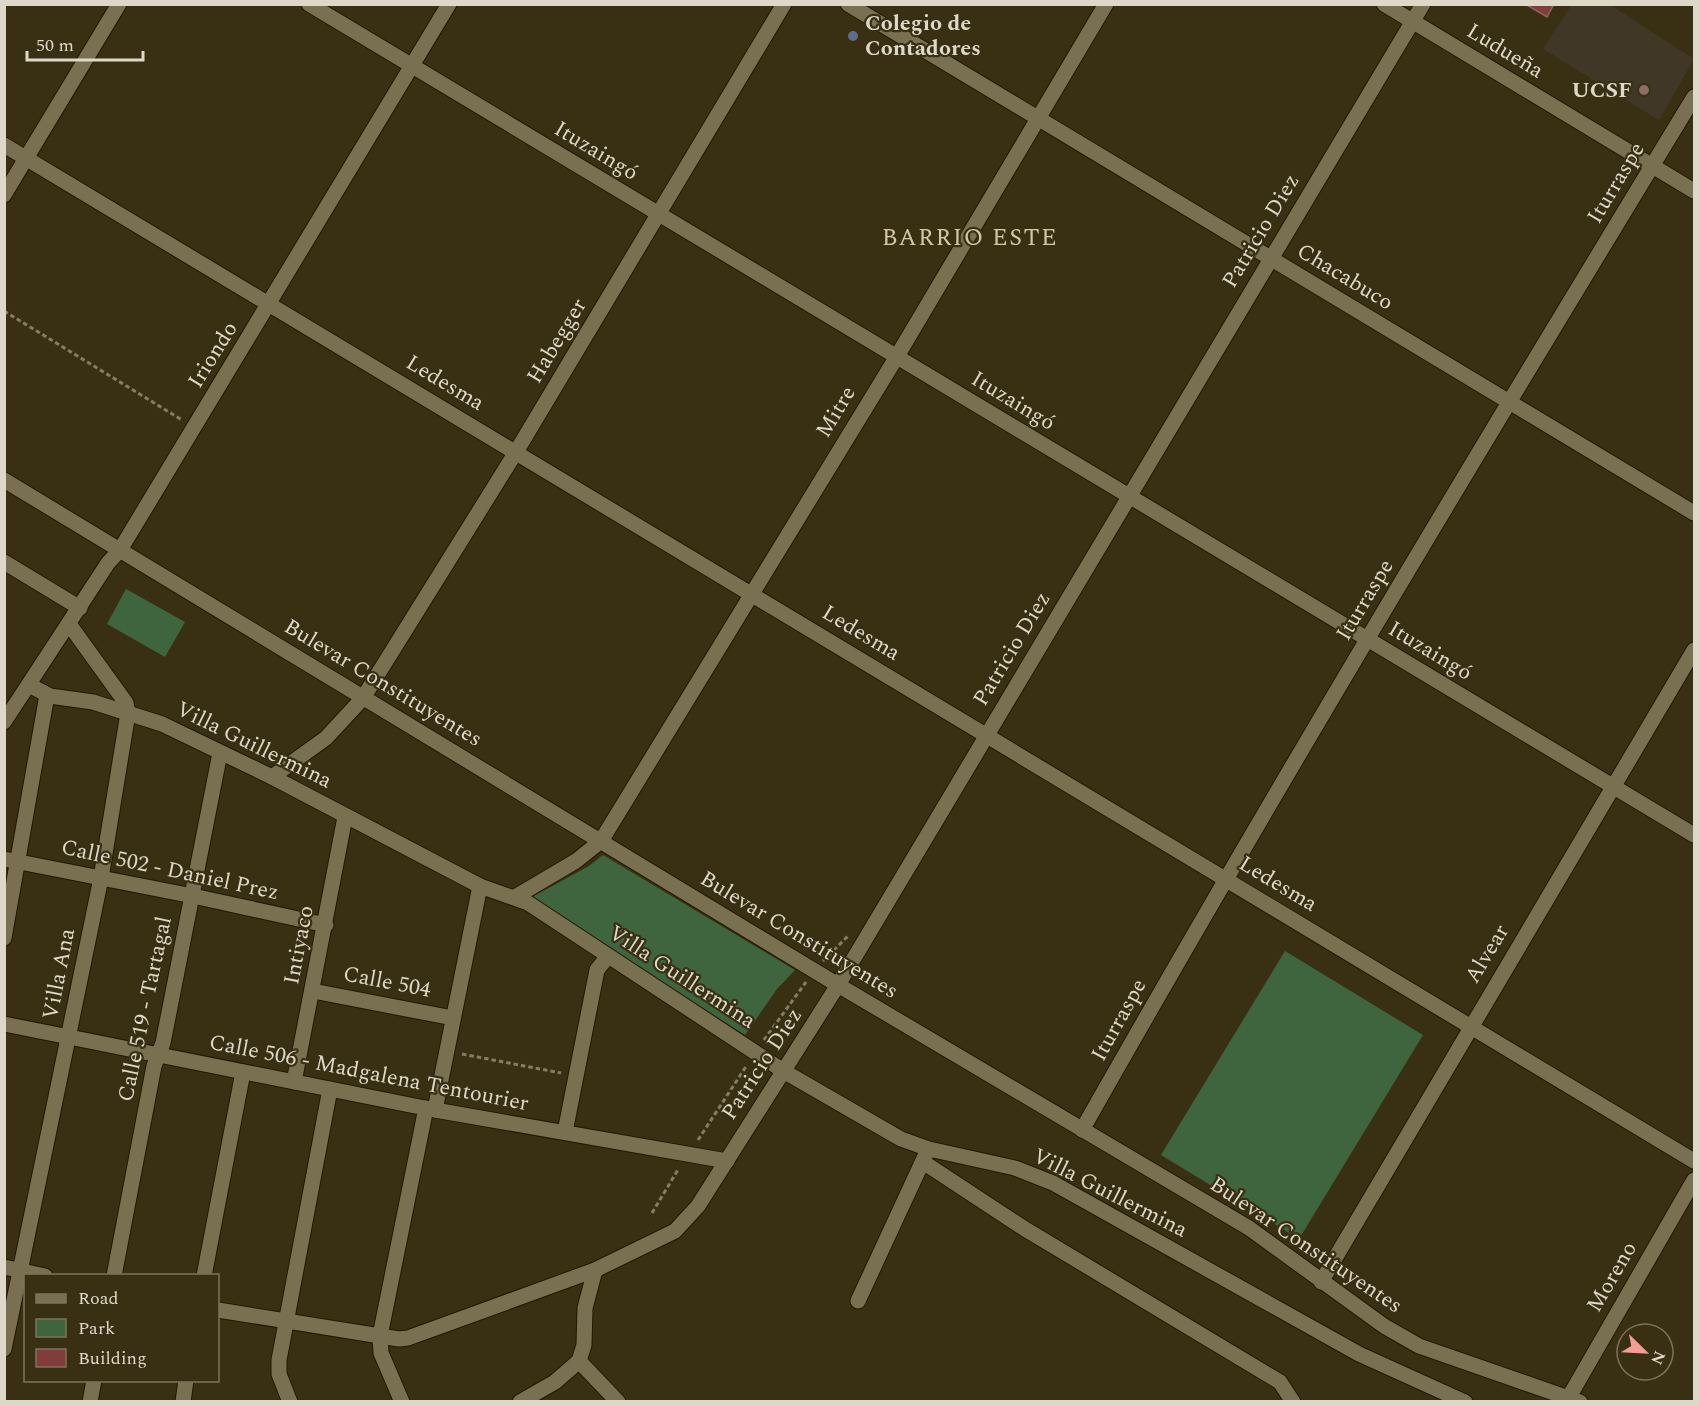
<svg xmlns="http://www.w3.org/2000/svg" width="1699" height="1406" font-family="Spectral,serif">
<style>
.education{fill:#403727}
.green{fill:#3f653f}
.building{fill:#823c3c;stroke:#876563;stroke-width:1.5}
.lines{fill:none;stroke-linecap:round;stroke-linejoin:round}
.minor-casing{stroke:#201800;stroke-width:17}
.tertiary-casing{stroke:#201800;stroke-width:17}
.path{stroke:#847d66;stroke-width:3;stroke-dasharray:4.5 3;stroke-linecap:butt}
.minor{stroke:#796f51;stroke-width:15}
.tertiary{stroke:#796f51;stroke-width:15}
.service-dot{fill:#5c6f8a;stroke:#393014;stroke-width:2}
.education-dot{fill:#8d6e63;stroke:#393014;stroke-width:2}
.labels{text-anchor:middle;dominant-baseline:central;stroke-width:4.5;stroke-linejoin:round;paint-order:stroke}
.poi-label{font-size:22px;font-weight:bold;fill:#ded8c8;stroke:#393014;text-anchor:start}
.street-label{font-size:22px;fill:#ded8c8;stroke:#393014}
.neighbourhood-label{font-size:24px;letter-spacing:1.5px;fill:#d3c7a7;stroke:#393014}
</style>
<rect width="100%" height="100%" fill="#393014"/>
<path class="education" d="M1572,4L1610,5L1694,59L1659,120L1543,49Z"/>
<g class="green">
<path d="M126,589L185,622L165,657L107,624Z"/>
<path d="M603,855L795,970L777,989L745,1035L532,901L534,896L589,866Z"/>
<path d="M1285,951L1423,1035L1299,1239L1161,1155Z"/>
</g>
<path class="building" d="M1525,4H1554L1547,17Z"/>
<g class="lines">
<g class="minor-casing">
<g id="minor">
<path d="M309,4L1694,835"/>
<path d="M848,4L1694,513"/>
<path d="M1384,4L1694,191"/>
<path d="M4,145L1694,1161"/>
<path d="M4,195L119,4"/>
<path d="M4,562L80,608"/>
<path d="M29,685L50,696L93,702L162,724L272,777L480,886L528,903L785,1072L901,1139L929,1149L1015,1168L1053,1183L1359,1354L1465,1402"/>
<path d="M4,722L108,563L120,550L449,4"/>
<path d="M272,777L326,738L363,698"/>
<path d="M4,859L193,896L326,925"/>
<path d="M515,897L576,861L601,841L896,358L1106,4"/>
<path d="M4,938L47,695"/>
<path d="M313,991L453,1018"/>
<path d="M4,1024L435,1110L727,1161"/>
<path d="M294,1082L345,817"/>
<path d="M435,1110L480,886"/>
<path d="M1082,1130C1279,782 1486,439 1694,97"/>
<path d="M565,1132L597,970L608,956"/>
<path d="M923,1162L1025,1229L1280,1382L1293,1402"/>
<path d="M4,1267L45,1276"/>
<path d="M114,1276L154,1066L163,1043L220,753"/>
<path d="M204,1276L243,1072"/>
<path d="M1321,1282L1694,650"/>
<path d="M858,1301L926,1154"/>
<path d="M218,1310L399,1339L408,1338L595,1270L675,1231L698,1206L838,985"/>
<path d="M4,1349L101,878L128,713L126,703L69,624"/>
<path d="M579,1361L618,1402"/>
<path d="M1569,1397L1694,1180"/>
<path d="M90,1402L94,1380"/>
<path d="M183,1402L186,1380"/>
<path d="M290,1402L279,1374V1360L330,1089"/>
<path d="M402,1402L381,1353L380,1336L426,1108"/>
<path d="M520,1402L555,1382L579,1361L584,1345L585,1308L595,1270"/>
</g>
</g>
<g class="tertiary-casing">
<g id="tertiary">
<path d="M4,480L838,985L1249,1228L1384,1326L1419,1346L1580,1402"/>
<path d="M363,698L516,452L784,4"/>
<path d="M838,985L1423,4"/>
</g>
</g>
<g class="path">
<path d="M4,311L182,420"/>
<path d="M823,961L848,936"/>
<path d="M764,1040L806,982"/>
<path d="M462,1054L561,1073"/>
<path d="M698,1140L747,1065"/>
<path d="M652,1213L679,1168"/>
</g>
<use href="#minor" class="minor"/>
<use href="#tertiary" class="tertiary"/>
</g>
<circle class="service-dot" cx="853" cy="36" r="6"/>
<circle class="education-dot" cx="1644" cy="90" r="6"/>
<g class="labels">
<g class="poi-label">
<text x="865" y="23">Colegio de<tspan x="865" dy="25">Contadores</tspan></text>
<text x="1632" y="90" text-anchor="end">UCSF</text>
</g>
<g class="street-label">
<text transform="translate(1505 51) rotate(31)">Ludueña</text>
<text transform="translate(596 151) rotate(31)">Ituzaingó</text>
<text transform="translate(1616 183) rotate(-59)">Iturraspe</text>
<text transform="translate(1261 231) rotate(-59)">Patricio Diez</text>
<text transform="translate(1345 277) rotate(31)">Chacabuco</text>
<text transform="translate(557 341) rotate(-59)">Habegger</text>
<text transform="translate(213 355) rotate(-58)">Iriondo</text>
<text transform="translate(445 383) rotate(31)">Ledesma</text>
<text transform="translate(1013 401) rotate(31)">Ituzaingó</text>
<text transform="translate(836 412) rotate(-59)">Mitre</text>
<text transform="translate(1365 600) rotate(-59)">Iturraspe</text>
<text transform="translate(861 633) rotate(31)">Ledesma</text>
<text transform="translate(1012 649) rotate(-59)">Patricio Diez</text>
<text transform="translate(1430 651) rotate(31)">Ituzaingó</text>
<text transform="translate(383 683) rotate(31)">Bulevar Constituyentes</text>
<text transform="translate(254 745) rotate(26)">Villa Guillermina</text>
<text transform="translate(170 870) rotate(12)">Calle 502 - Daniel Prez</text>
<text transform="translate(1278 884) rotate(31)">Ledesma</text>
<text transform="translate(799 935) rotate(31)">Bulevar Constituyentes</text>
<text transform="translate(299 945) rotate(-79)">Intiyaco</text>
<text transform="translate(1487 954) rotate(-59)">Alvear</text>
<text transform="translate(59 974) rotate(-79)">Villa Ana</text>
<text transform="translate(682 977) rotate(33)">Villa Guillermina</text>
<text transform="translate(387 982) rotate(11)">Calle 504</text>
<text transform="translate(145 1009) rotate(-78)">Calle 519 - Tartagal</text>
<text transform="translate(1119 1020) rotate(-61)">Iturraspe</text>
<text transform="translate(762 1064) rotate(-57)">Patricio Diez</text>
<text transform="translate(369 1073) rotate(11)">Calle 506 - Madgalena Tentourier</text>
<text transform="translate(1110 1193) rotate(27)">Villa Guillermina</text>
<text transform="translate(1306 1245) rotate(34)">Bulevar Constituyentes</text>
<text transform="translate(1612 1277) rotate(-60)">Moreno</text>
</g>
<g class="neighbourhood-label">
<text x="970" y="238">BARRIO ESTE</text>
</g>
</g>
<rect width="1699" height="1406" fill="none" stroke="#ded8c8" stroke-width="12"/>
<rect x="24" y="1274" width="195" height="108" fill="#393014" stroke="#7b735c" stroke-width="1.5"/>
<rect x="36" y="1294" width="30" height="9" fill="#796f51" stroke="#7b735c" stroke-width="1.5"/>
<text x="78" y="1304" font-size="18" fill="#ded8c8">Road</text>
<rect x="36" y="1319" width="30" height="18" fill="#3f653f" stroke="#7b735c" stroke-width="1.5"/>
<text x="78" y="1334" font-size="18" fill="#ded8c8">Park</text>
<rect x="36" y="1349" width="30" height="18" fill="#823c3c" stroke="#7b735c" stroke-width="1.5"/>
<text x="78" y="1364" font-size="18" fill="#ded8c8">Building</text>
<g transform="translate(1645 1352) rotate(114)"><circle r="28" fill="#393014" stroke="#7b735c" stroke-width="1.5"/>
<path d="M0-4.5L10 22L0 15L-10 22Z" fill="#f59c96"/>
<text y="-9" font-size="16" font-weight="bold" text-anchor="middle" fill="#ded8c8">N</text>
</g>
<path d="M27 51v9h116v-9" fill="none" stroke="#ded8c8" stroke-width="3"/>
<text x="36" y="51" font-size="18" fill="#ded8c8" stroke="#393014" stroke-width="4.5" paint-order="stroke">50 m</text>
</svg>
